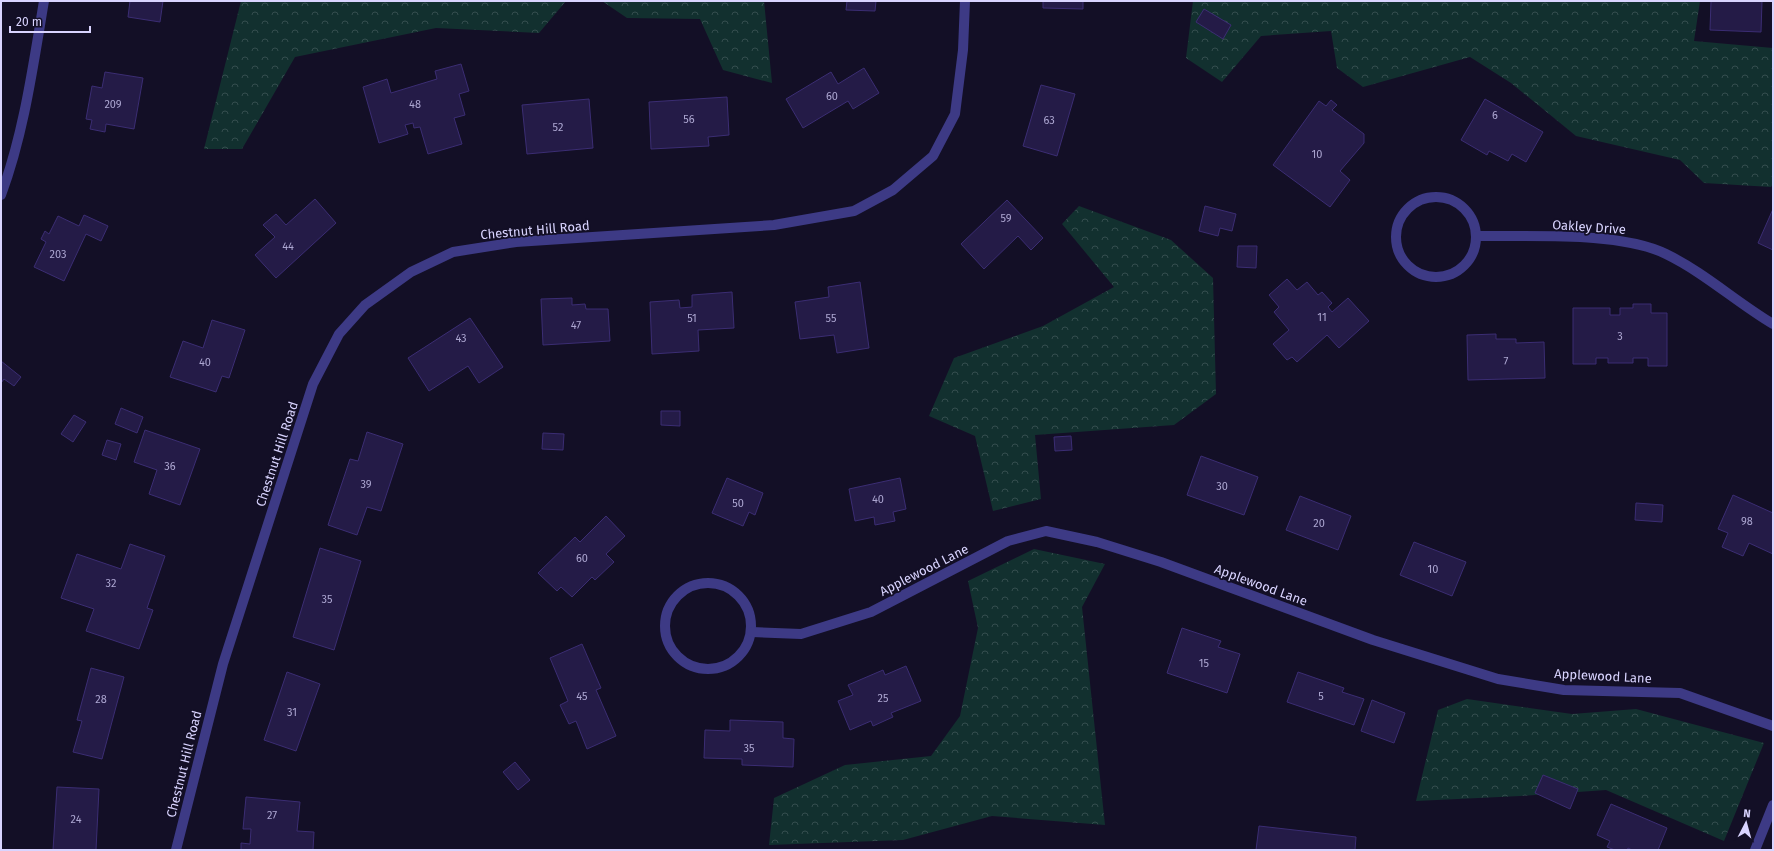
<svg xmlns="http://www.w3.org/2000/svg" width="1774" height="851" font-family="'Fira Sans',sans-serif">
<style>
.forest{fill:url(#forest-crowns)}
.building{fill:#241b47;stroke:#3b2d73}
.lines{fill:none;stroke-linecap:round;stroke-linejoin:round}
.minor{stroke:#3d3a85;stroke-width:10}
.tertiary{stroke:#3d3a85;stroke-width:10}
.labels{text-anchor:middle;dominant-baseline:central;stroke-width:3.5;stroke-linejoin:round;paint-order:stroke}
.number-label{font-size:11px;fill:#aca6d1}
.street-label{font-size:13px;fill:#d9d4ff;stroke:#130f26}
</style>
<defs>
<pattern id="forest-crowns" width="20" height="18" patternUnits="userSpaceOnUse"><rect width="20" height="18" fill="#12302f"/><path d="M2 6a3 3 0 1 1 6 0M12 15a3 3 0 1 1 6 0" fill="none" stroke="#344d4e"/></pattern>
</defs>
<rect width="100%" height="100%" fill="#130f26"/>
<g class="forest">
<path d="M241,1H566L539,33L436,28L295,57L242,149H204Z"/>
<path d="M602,1H764L772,83L723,70L700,19L627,18Z"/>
<path d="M1193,1H1700L1694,41L1773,48V184L1771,187L1704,183L1680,160L1576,136L1511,83L1470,57L1363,87L1337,68L1331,31L1261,36L1222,82L1186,58Z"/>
<path d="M1079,206L1171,240L1213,278L1216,394L1174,425L1035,435L1041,499L993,511L975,436L929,416L954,358L1043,326L1114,287L1062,224Z"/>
<path d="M1034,549L1105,564L1082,607L1105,825L992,816L903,840L769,845L774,798L845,765L931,756L960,716L978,628L968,581Z"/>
<path d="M1467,699L1572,714L1636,709L1764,743L1724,841L1606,790L1520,796L1416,801L1438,710Z"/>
</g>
<g class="building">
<path d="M130,1H163L160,22L128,17Z"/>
<path d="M847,1H876L875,11L846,10Z"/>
<path d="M1043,1H1083V9L1043,8Z"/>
<path d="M1711,1H1762L1761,32L1710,30Z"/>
<path d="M1204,9L1231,25L1223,39L1196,22Z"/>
<path d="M461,64L469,91L459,94L465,115L454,118L462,144L428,154L420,127L414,128L413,123L405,125L408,134L379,143L363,87L387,79L391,93L437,79L435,71Z"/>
<path d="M864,68L879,93L853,109L848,101L803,128L786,99L831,72L838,84Z"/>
<path d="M105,72L143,78L134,129L106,124L105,132L90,129L92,120L86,119L92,86L102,88Z"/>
<path d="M1041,85L1075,94L1057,156L1023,146Z"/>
<path d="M727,97L729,135L708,137L709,146L651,149L649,102Z"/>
<path d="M589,99L593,148L527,154L522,105Z"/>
<path d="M1485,99L1543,132L1526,162L1512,154L1508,161L1489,151L1487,155L1461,140Z"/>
<path d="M1331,100L1337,105L1332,110L1364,134V143L1340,171L1350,180L1330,207L1273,165L1319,101L1326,106Z"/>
<path d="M315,199L336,223L276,278L255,255L275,237L263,225L276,214L286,225Z"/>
<path d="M1007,200L1043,238L1031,250L1018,236L984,269L961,244Z"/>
<path d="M1205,206L1236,214L1232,231L1220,228L1218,236L1199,231Z"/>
<path d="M1773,209V250L1758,243Z"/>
<path d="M84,215L108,226L101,241L86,234L64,281L34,267L46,242L41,239L45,231L49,234L58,216L79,226Z"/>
<path d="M1238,246H1257L1256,268L1237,267Z"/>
<path d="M1287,279L1297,290L1307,282L1318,295L1322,292L1332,303L1328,307L1332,312L1348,298L1369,321L1339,348L1327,335L1297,362L1292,357L1287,360L1273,344L1289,330L1274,312L1279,307L1269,295Z"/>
<path d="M860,282L869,348L837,353L834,335L800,339L795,302L829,297L828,287Z"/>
<path d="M732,292L734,328L698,330L699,351L652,354L650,302L679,300L680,308L692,307V295Z"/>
<path d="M572,298V305L585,304L586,309H608L610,341L543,345L541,299Z"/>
<path d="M1633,304H1651V313H1667V366H1648V358H1633V363H1608V358H1596V364H1573V308H1610V315H1620V308H1633Z"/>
<path d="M470,318L503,367L479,383L468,366L429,391L408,358Z"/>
<path d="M212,320L245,330L229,378L222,376L216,392L170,377L183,341L203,348Z"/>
<path d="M1496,334V339H1516V343L1544,342L1545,378L1468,380L1467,335Z"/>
<path d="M1,361L21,377L14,386L4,379L1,383Z"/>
<path d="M121,408L143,417L137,433L115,424Z"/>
<path d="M661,411H680V426L661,425Z"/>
<path d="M74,415L86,422L73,442L61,434Z"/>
<path d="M145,430L200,449L180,505L149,494L157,470L134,462Z"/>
<path d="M367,432L403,444L381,511L367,507L357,535L328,525L350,459L358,461Z"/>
<path d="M543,433L564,434L563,450L542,449Z"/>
<path d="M1071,436L1072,450L1055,451L1054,437Z"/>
<path d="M107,440L121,444L116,460L102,455Z"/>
<path d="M1201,456L1258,477L1244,515L1187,495Z"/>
<path d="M727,478L763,493L755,515L749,512L743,526L712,513Z"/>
<path d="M900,478L906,509L893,512L895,521L875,525L874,517L855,521L849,489Z"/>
<path d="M1733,495L1773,513V554L1749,543L1743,556L1722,547L1728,533L1718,529Z"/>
<path d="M1300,496L1351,516L1338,550L1286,530Z"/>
<path d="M1636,503L1663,505L1662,522L1635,520Z"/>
<path d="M606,516L625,536L606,554L614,562L595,580L592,577L572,597L561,587L557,591L538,573L575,537L580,542Z"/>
<path d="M1414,542L1466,562L1452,596L1400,575Z"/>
<path d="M130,544L165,556L147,608L153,610L139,649L86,631L94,609L61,598L77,554L121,569Z"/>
<path d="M320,548L361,561L334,650L293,637Z"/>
<path d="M1182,628L1221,641L1218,647L1240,654L1227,693L1167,673Z"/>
<path d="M582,644L601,688L596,690L616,736L587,749L576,721L569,724L560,705L568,701L550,658Z"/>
<path d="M906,666L921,701L891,713L893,717L873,726L871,721L850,730L838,701L853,695L848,685L883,670L885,675Z"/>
<path d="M91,668L124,677L102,759L73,752L82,721L77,720Z"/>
<path d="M287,672L320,684L296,751L264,740Z"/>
<path d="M1298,672L1344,688L1342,692L1364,699L1354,725L1287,702Z"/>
<path d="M1372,700L1405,713L1394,743L1361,731Z"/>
<path d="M730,720L783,722V738L794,739L793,767L742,765V759L704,758L705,730L730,731Z"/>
<path d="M515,762L530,780L518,790L503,772Z"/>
<path d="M1543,775L1578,789L1570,809L1535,793Z"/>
<path d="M57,787L99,789L96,850H53Z"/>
<path d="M246,797L300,802L297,831L314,832L313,850H241V843L250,844L251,829H243Z"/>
<path d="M1611,804L1667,828L1658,850H1632L1628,848L1627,850H1615L1607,847L1610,841L1597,835Z"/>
<path d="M1259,826L1356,837L1355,850H1256Z"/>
</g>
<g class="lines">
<g class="minor">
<circle cx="1436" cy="237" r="40"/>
<path d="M1477,236C1529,237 1620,231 1666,254C1705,273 1736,302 1773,324"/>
<circle cx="708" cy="626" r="43"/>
<path d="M752,632L801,634L871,612L1008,541L1046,531L1097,542L1161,562L1373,640L1498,679L1564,690L1680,693L1773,726"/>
<path d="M176,850L223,664L313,384L339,334L365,305L411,272L453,252L516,242L774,225L854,211L893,190L933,156L955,114L963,50L965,1"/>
</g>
<g class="tertiary">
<path d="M1,195C24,133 33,66 44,1"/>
<path d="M1755,850L1773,805"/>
</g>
</g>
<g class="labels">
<g class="number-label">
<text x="832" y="96">60</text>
<text x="113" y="104">209</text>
<text x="415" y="104">48</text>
<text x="1495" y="115">6</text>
<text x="689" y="119">56</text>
<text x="1049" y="120">63</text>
<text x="558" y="127">52</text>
<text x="1317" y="154">10</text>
<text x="1006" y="218">59</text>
<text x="288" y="246">44</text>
<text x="58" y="254">203</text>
<text x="1322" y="317">11</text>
<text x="692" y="318">51</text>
<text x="831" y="318">55</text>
<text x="576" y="325">47</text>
<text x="1620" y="336">3</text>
<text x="461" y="338">43</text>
<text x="1506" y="361">7</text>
<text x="205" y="362">40</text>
<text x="170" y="466">36</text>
<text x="366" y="484">39</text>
<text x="1222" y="486">30</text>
<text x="878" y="499">40</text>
<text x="738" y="503">50</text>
<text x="1747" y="521">98</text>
<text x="1319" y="523">20</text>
<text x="582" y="558">60</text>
<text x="1433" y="569">10</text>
<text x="111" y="583">32</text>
<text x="327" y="599">35</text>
<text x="1204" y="663">15</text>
<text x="582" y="696">45</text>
<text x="1321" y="696">5</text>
<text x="883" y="698">25</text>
<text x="101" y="699">28</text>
<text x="292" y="712">31</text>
<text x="749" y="748">35</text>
<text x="272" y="815">27</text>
<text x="76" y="819">24</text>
</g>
<g class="street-label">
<text transform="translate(1589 227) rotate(4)">Oakley Drive</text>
<text transform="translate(535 230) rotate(-5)">Chestnut Hill Road</text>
<text transform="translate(277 454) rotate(-72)">Chestnut Hill Road</text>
<text transform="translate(924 570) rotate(-27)">Applewood Lane</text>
<text transform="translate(1261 585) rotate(20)">Applewood Lane</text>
<text transform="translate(1603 676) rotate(3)">Applewood Lane</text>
<text transform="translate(184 764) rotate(-76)">Chestnut Hill Road</text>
</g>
</g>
<rect width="1774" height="851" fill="none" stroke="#d9d4ff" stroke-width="4"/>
<g transform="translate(1746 823) rotate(6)" stroke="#130f26" stroke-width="3" paint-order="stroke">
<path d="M0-3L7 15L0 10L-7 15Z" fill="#d9d4ff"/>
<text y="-6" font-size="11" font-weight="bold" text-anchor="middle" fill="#d9d4ff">N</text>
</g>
<path d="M10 26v6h80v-6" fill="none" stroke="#d9d4ff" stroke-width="2"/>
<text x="16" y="26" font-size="12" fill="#d9d4ff" stroke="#130f26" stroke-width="3" paint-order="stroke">20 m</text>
</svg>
